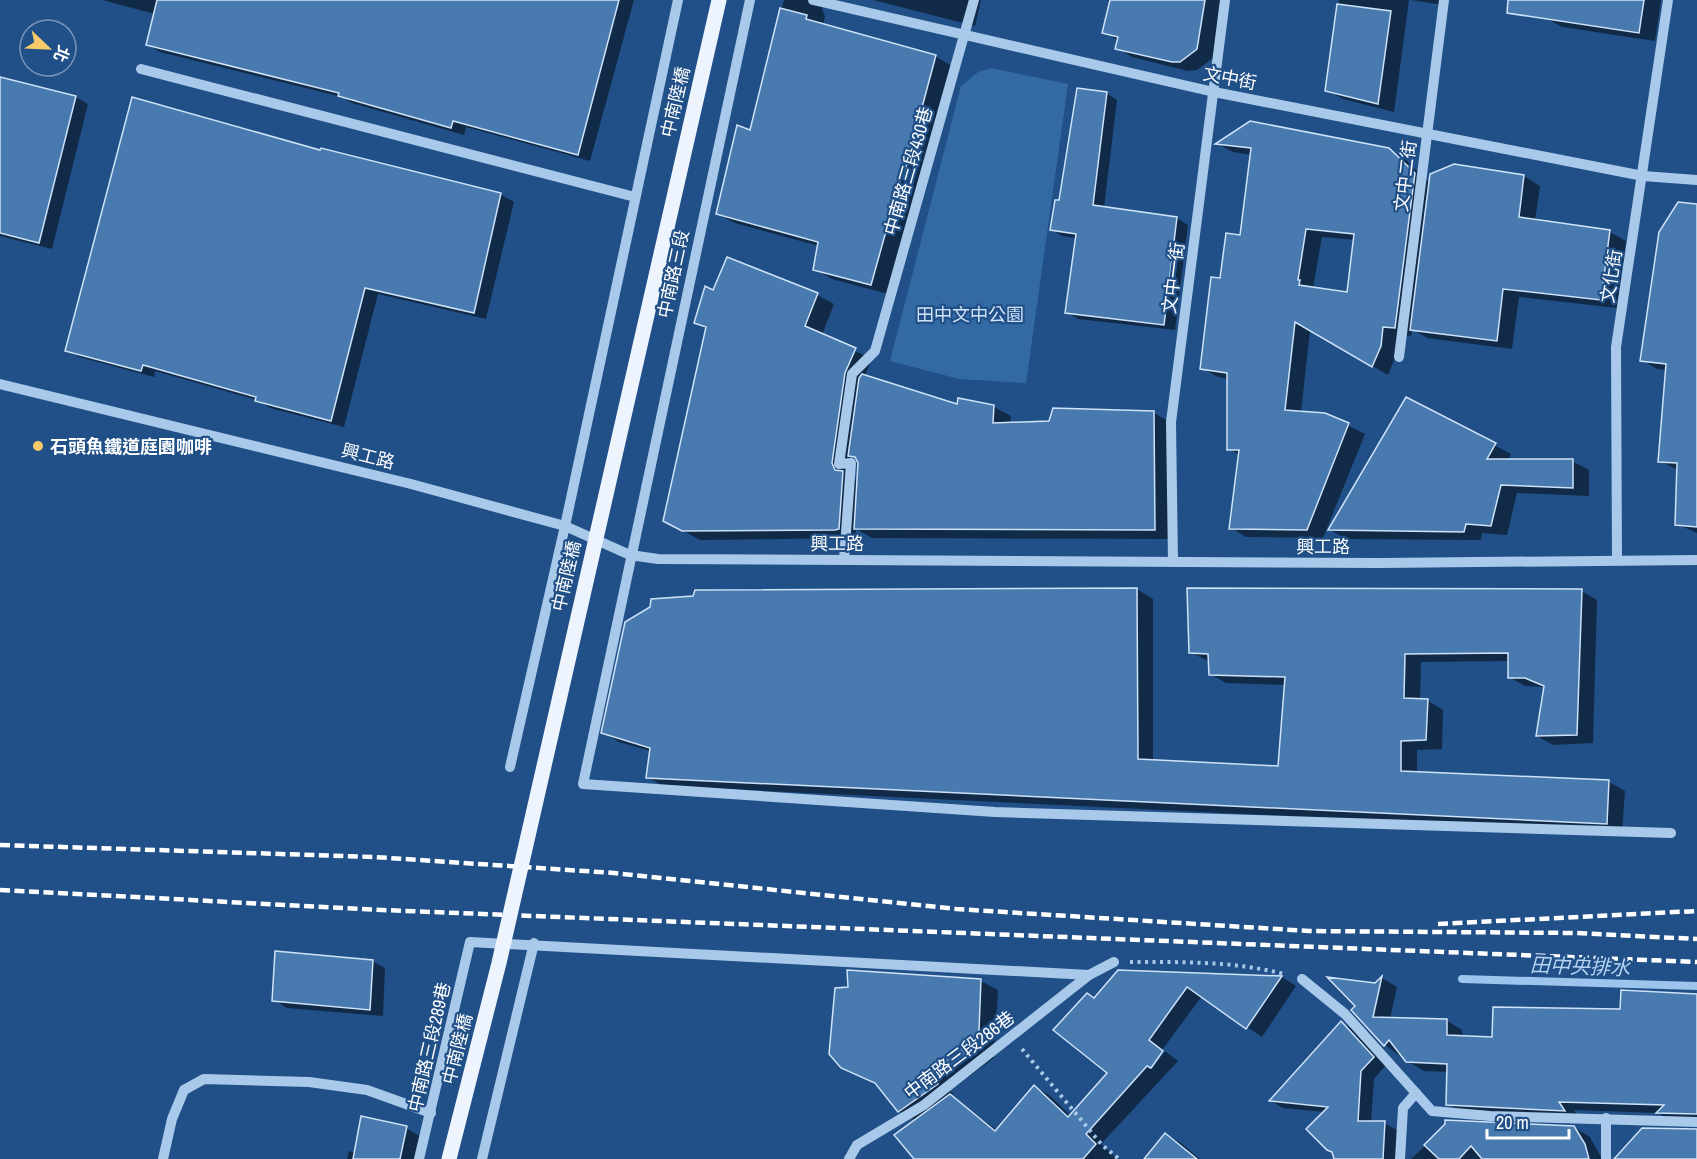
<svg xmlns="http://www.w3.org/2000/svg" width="1697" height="1159" font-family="'Archivo Narrow','Noto Sans TC',sans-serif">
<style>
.green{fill:#336aa4}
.shadow{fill:#0007;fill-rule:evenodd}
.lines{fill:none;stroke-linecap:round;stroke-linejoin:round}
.stream{stroke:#9dc4ec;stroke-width:8}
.building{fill:#487aaf;stroke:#cee2f8;stroke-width:1.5;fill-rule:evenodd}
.path{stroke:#a9c9ea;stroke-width:4;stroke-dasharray:3 4.5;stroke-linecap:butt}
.minor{stroke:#a9c9ea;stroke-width:10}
.rail{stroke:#fff;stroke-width:4.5;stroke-dasharray:10 4.5;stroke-linecap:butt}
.major-bridge{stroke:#edf4fe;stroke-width:15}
.poi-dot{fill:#f8ca69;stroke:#205087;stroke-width:2}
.labels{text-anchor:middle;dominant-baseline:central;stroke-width:4.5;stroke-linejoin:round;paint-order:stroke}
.street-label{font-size:18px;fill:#fff;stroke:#205087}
.park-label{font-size:18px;fill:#cee2f8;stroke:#205087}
.poi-label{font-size:18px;font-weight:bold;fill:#fff;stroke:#205087;text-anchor:start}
.water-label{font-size:20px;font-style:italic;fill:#b5d3f2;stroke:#205087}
</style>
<rect width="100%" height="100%" fill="#205087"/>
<path class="green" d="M991,68L1068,84L1026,383L959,379L890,361L961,86L978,72Z"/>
<g class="shadow">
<path d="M102,0H634L590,161L466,127L464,135L352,103L342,97L160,52L148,44L155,14Z"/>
<path d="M784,0H830L822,8L825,17L823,25L935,56L952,66L888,294L832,279L815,269L819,246L735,223L718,214L751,132Z"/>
<path d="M873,0H981L975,26Z"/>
<path d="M1107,0H1222L1213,58L1197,70L1188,71L1132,57L1117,48L1119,41L1104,32L1111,2Z"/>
<path d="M1339,0H1409L1394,112L1343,99L1327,90Z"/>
<path d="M1411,0H1444L1443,5Z"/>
<path d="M1549,0H1661L1655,41L1562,27L1546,18Z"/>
<path d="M0,78L76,97L88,104L52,249L0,236Z"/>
<path d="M1106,93L1117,100L1104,208L1177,218L1188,225L1175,330L1078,319L1067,312L1077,238L1062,236L1051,229Z"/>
<path d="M1218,144L1388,150L1405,159L1430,183L1524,176L1540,186L1535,221L1610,232L1626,241L1617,308L1519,297L1512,349L1427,338L1412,329L1411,336L1399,335L1396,355L1388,375L1310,330L1301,412L1325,414L1365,434L1323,538L1246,537L1231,528L1240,455L1229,449V379L1218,377L1202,368L1221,280L1241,237L1252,155L1233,152ZM1322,237L1355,240L1348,293L1313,288Z"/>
<path d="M322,150L501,195L514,202L486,319L378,294L344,427L270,408L257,400L155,371L154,377L79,357L67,350Z"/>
<path d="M1697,205V533L1677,524L1678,470L1660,461L1667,370L1657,369L1642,360Z"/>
<path d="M714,292L817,295L834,304L822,335L872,359L864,377L958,405L994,407L1011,416L1010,424L1154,413L1171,423L1172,539L872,538L856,529L855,538L700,540L682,530L707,329L695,323ZM851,456L859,460V482L848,474Z"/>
<path d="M1407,399L1511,454L1508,461H1572L1589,470V496L1517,493L1507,535L1482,533L1481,540L1346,539L1330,530Z"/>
<path d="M1137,589L1153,599V761L1279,767L1286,685L1226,683L1210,674V662L1190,652L1581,591L1597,600L1593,743L1553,745L1537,736L1545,687L1525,686L1509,677V661L1421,662L1420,700H1427L1443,710L1442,749L1417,750V773L1609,782L1625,791L1622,832L663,786L647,777L651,751L619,742L603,732Z"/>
<path d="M372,961L385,968L383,1016L287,1008L274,1000Z"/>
<path d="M849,971L981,981L998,990L995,1041L990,1051L994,1058L949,1091L954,1094L951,1096L998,1131L1034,1086L1049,1095L1071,1116L1109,1073L1095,999L1119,971L1282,977L1296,986L1262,1037L1202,996L1148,1069H1152L1165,1051L1178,1061L1101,1144L1117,1159H916V1121L899,1111L879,1086L842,1067Z"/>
<path d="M1382,978L1397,987L1390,1019L1446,1020L1462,1030L1463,1038L1493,1039L1697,995V1123L1674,1122L1658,1113L1574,1110L1579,1119L1464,1113L1447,1104L1449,1072L1424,1071L1407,1061L1385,1045L1353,1010Z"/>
<path d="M1342,1023L1354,1030L1386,1065L1374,1079L1371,1122L1384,1123L1397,1130L1396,1159H1336L1325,1112L1283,1108L1271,1101Z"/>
<path d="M1447,1125L1574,1127L1590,1137L1602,1159H1411Z"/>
<path d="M406,1128L423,1138L419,1159H347L349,1151L355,1153Z"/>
<path d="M1165,1134L1181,1143L1200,1159H1146Z"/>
</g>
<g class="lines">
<path class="stream" d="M1462,979L1697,986"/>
</g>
<g class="building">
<path d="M157,0H619L578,155L453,121L451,128L338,96L339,93L146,45Z"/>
<path d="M1110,0H1205L1197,49L1180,62H1172L1115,49L1118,37L1102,33Z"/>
<path d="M1508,0H1644L1639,33L1507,13Z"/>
<path d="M1337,4L1391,11L1378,104L1325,91Z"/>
<path d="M780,8L807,15L806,19L936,55L904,175L902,174L871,285L813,270L818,242L716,214L737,125L750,130Z"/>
<path d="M0,77L76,96L39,243L0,233Z"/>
<path d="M1077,88L1107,92L1093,205L1177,217L1164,325L1065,313L1076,234L1050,230L1055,200H1059Z"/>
<path d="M132,97L320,150L321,148L501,193L474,313L365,288L331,421L255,401L256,397L143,365L141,371L65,351Z"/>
<path d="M1250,121L1389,148L1415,173L1395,328L1383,327L1381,346L1372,367L1295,322L1285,410L1325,413L1349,423L1307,530L1229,529L1239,450H1227V373L1200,369L1211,277L1220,278L1226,233L1240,235L1251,148L1215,144ZM1306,229L1354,234L1347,292L1299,285L1300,280H1298Z"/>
<path d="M1454,164L1524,175L1519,217L1610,230L1601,300L1503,289L1497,341L1410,330L1430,174Z"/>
<path d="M1678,202L1697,204V527L1675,525L1677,463L1658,462L1666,364L1640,361L1659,232Z"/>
<path d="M727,257L818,293L805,326L856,348L845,373L832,463L835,470L843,471L839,529L835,530L682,531L663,521L706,327L694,323L705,286L713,290Z"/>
<path d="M862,374L957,404L958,398L994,405L993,423L1049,421L1053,408L1154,411L1155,530L854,529L858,463L855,457L848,456L859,378Z"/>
<path d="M1406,397L1496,443L1487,459H1573V488L1501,485L1491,526L1466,524L1464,532L1328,530Z"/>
<path d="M1137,588L1138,759L1278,766L1285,677L1209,675L1208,654L1189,653L1187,588L1582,589L1577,735L1536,736L1544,686L1525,678H1508V653L1405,654L1404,698L1428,699L1426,740L1401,741V771L1609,780L1607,824L646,778L650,748L601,733L625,622L650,607L651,599L693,596L695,590Z"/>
<path d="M275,951L373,960L370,1010L272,1001Z"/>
<path d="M847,970L981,979L979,1031L973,1040L978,1048L934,1080L938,1084L898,1112L875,1083L841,1068L829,1054L835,988L848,987Z"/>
<path d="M1118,970L1282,976L1246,1029L1187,987L1149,1040L1163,1051L1151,1068L1147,1066L1086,1134L1096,1144L1083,1159H914L894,1135L950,1094L995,1131L1034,1085L1068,1117L1107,1073L1053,1030L1087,993L1094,998Z"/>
<path d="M1382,976L1373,1017L1447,1019V1035L1492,1037L1493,1007L1620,1009L1621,990L1697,994V1114L1656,1113L1664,1105L1559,1102L1565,1111L1446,1105L1447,1064L1406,1062L1389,1040L1384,1046L1351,1010L1355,1006L1327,977L1375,983Z"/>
<path d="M1341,1021L1374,1057L1361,1071L1358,1121H1385L1383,1159H1334L1332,1152L1327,1150L1306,1129L1328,1107L1269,1101Z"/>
<path d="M361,1116L407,1126L400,1159H353Z"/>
<path d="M1445,1120L1574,1126L1585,1144L1589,1159H1482L1471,1146L1459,1159H1439L1424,1145L1445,1124Z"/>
<path d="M1642,1128L1697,1129V1159H1614Z"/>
<path d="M1165,1133L1197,1159H1144Z"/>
</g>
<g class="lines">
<g class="path">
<path d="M1130,962C1182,962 1233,961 1284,974"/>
<path d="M1022,1049L1102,1145L1119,1159"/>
</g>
<g class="minor">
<path d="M750,0L583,784L995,812L1671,833"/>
<path d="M813,0L1214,92L1643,176L1697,180"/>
<path d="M141,69L635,197"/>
<path d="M1399,357L1444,0"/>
<path d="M0,384L411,484L565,526L630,555L658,559L1381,563L1697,560"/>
<path d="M844,560L851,463L839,464L852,374L875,351L974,0"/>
<path d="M1617,560L1616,347L1668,0"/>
<path d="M1173,562L1171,422L1225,0"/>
<path d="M510,767L565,526L678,0"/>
<path d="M1302,979L1345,1014L1432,1111L1490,1116L1697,1122"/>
<path d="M163,1159L172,1119L184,1090L204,1079L309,1082L367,1090L431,1113"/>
<path d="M419,1159L470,942L1089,975L1114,962"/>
<path d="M482,1159L534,943"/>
<path d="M849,1159L857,1145L924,1105L1089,975"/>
<path d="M1400,1159L1403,1108L1416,1093"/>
<path d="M1606,1159V1118"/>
</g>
<g class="rail">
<path d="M0,845L374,857L614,873L956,909L1309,931L1575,933L1697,939"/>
<path d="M0,890L382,910L1697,962"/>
<path d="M1438,924L1697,911"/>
</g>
<path class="major-bridge" d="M449,1159L499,963L719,0"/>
</g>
<circle class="poi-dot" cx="38" cy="446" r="6"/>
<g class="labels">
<g class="street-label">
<text transform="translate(1230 78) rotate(11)">文中街</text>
<text transform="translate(675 102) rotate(-77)">中南陸橋</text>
<text transform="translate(908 171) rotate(-74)">中南路三段430巷</text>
<text transform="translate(1405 176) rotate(-83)">文中二街</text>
<text transform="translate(673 274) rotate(-78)">中南路三段</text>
<text transform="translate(1611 276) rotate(-81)">文化街</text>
<text transform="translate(1173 278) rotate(-83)">文中一街</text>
<text transform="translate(368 456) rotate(14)">興工路</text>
<text x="837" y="543">興工路</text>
<text x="1323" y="546">興工路</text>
<text transform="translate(566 576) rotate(-77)">中南陸橋</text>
<text transform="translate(429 1047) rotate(-77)">中南路三段289巷</text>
<text transform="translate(457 1049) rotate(-76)">中南陸橋</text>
<text transform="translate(959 1055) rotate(-37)">中南路三段286巷</text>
</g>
<g class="park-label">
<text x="970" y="314">田中文中公園</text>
</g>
<g class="poi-label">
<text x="50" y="446">石頭魚鐵道庭園咖啡</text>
</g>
<g class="water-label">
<text transform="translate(1580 966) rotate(2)">田中央排水</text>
</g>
</g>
<g transform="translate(48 48) rotate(113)"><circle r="28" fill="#205087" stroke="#7996b7" stroke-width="1.5"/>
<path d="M0-4.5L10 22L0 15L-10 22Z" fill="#f8ca69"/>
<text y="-9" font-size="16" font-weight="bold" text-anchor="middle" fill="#ffffff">北</text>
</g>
<path d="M1487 1129v9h82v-9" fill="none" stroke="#ffffff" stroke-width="3"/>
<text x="1496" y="1129" font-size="18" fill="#ffffff" stroke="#205087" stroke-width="4.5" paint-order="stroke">20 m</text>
</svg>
